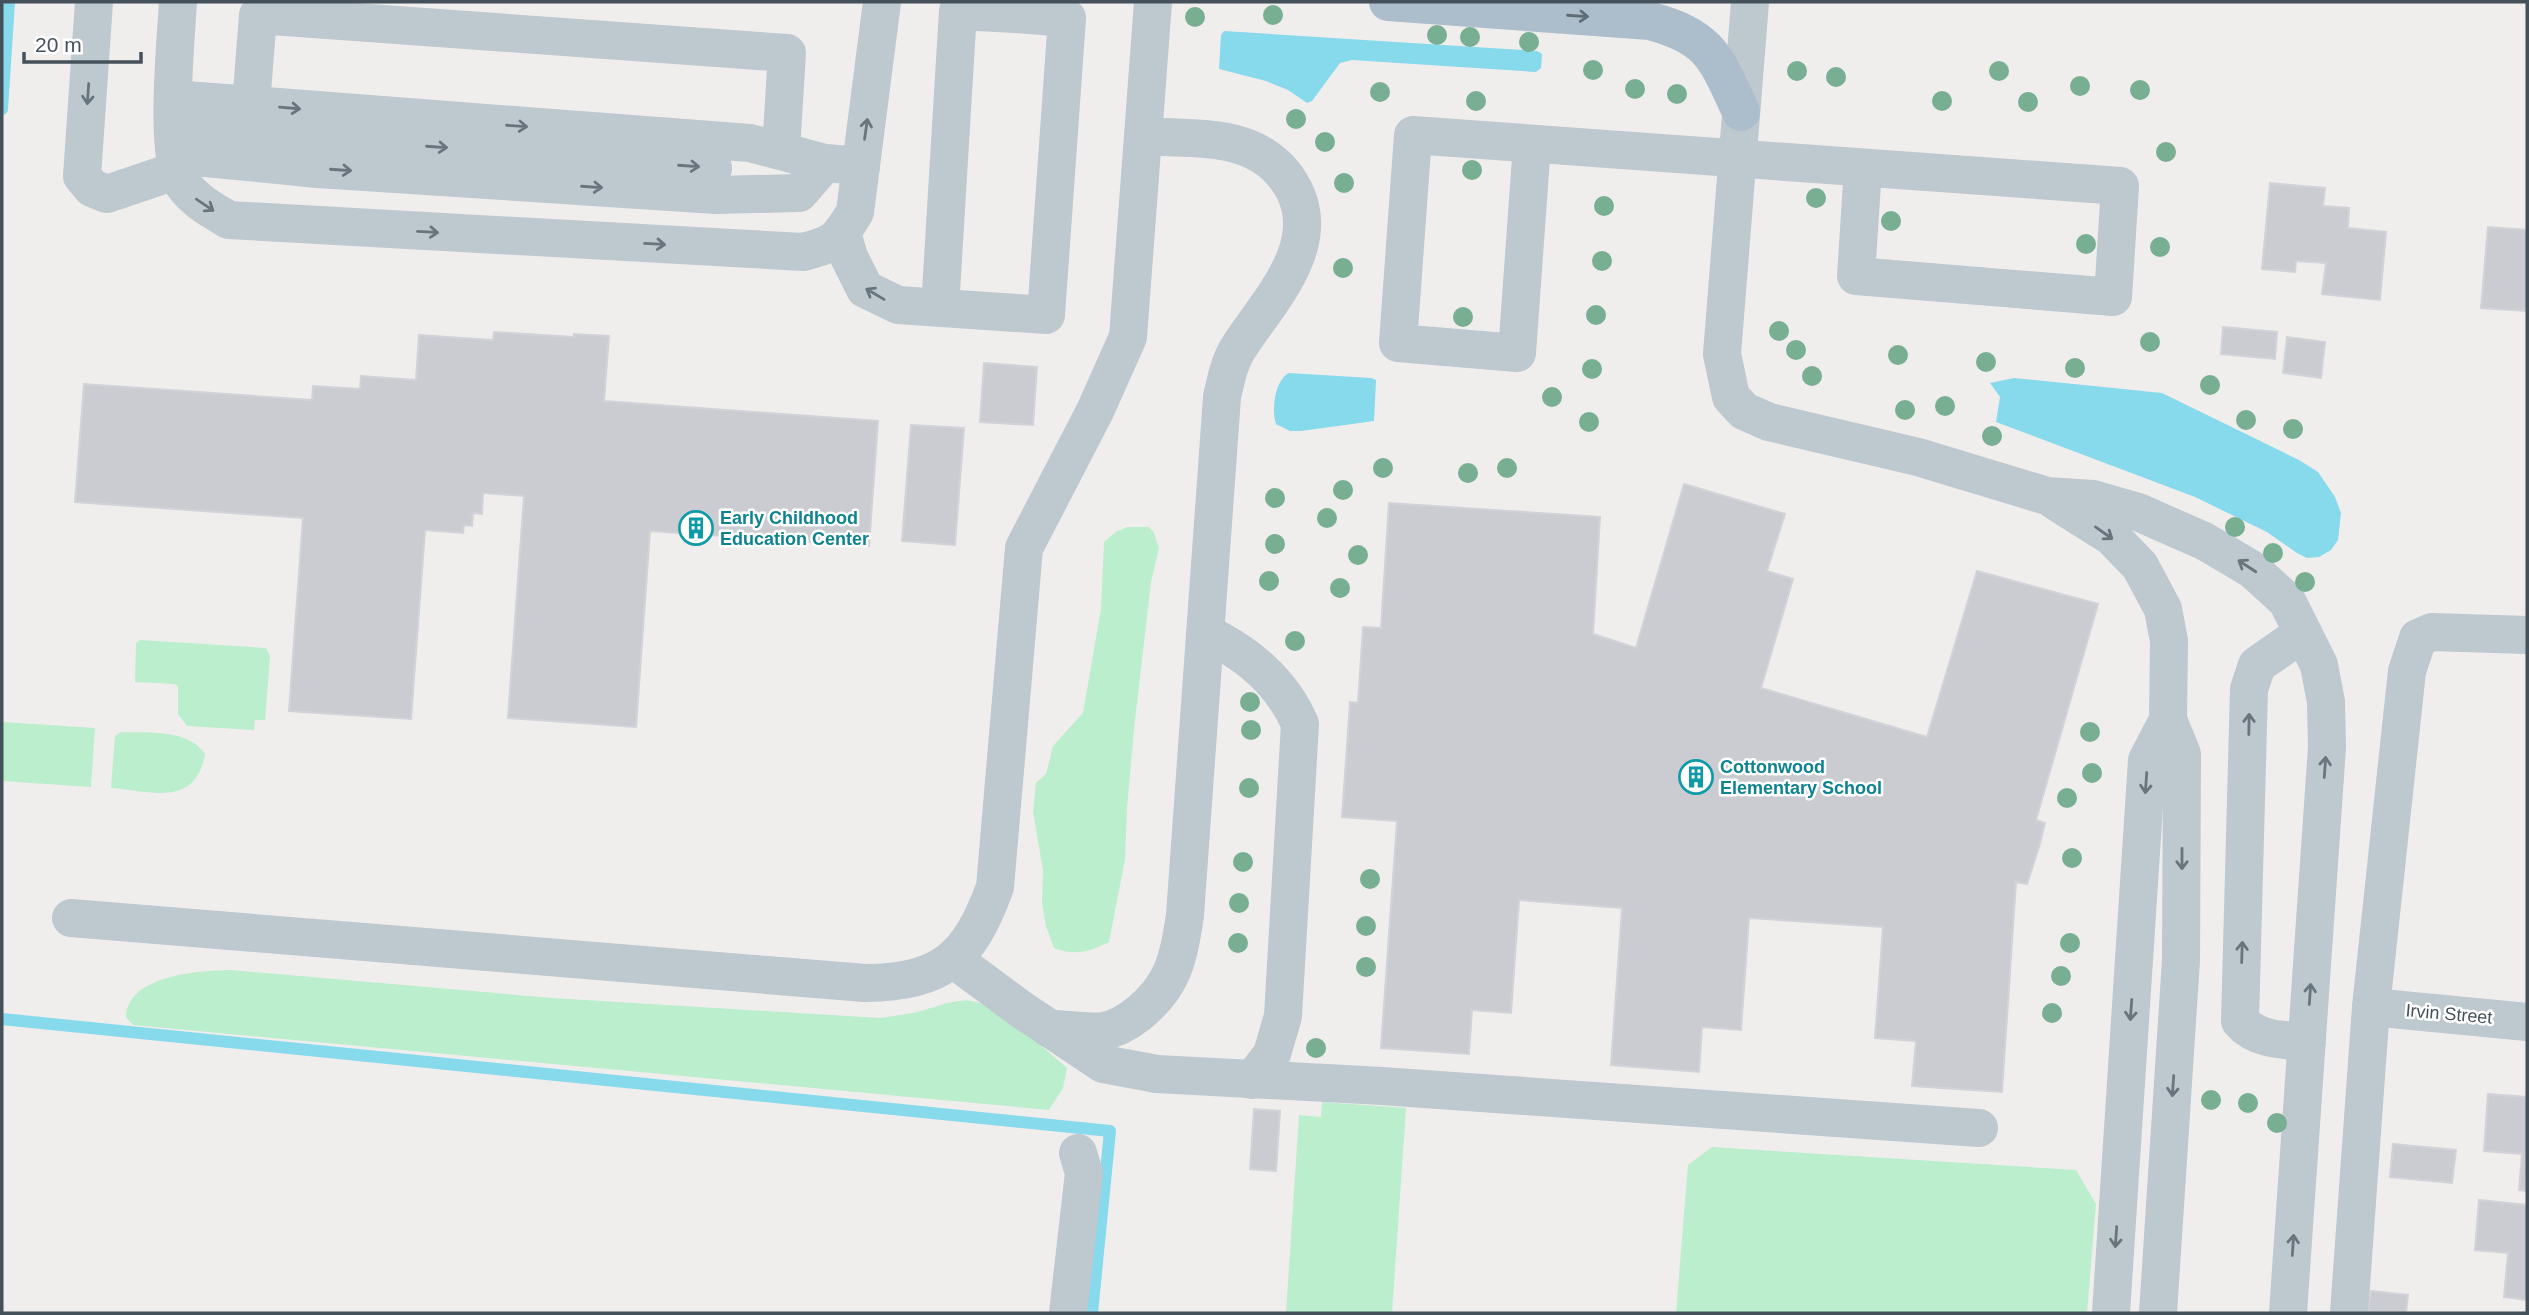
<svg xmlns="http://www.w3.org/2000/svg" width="2529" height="1315" font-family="Arial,sans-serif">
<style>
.green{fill:#baeecd}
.water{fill:#87d9ec}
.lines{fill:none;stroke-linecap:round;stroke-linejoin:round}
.stream{stroke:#87d9ec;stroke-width:12}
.building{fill:#caccd2;stroke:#d1d3d9;stroke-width:2}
.minor{stroke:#bdc8cf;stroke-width:38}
.major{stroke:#acbdcc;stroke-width:38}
.tree{fill:#78ae92}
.oneway{stroke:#5f6c76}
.oneway2{stroke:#69757d}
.labels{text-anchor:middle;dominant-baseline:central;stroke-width:5;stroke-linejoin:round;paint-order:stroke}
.culture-label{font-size:18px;font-weight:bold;fill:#0d838f;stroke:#fff;text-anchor:start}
.street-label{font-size:18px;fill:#45515a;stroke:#fff}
</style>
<rect width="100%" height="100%" fill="#f0eded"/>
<g class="green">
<path d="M1127,527H1149L1154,533L1159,548L1151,582L1134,729L1127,808L1125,859L1109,942C1090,952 1074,956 1054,948L1046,926L1042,903L1043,870L1033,812L1036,783L1046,774L1053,746L1083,713L1101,609L1104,542L1116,532Z"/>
<path d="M140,640L266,648L270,656L265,720H255L254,730L187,726L178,714V686L174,684L135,682L136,643Z"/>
<path d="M2,722L95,728L91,787L2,781Z"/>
<path d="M121,732C148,733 189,729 205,754C195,808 152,791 111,788L115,736Z"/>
<path d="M230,970L552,998L880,1018C891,1016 902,1015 913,1013C932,1009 953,998 972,1001C996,1005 1047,1051 1067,1068L1063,1088L1049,1110L133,1025L126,1017C128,975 197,971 230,970Z"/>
<path d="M1322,1102L1406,1108L1392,1313H1286L1299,1115L1321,1117Z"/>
<path d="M1712,1147L2076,1170L2096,1204L2087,1313H1676L1688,1165Z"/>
</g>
<g class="water">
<path d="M1224,31L1537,51L1542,54L1541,68L1536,72L1352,60L1340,63L1312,101L1307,103L1288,90L1266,81L1219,69L1221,35Z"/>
<path d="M1289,373L1371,378L1376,380L1374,421L1301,431H1290L1276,424C1271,409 1275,380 1289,373Z"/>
<path d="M2014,378L2162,393L2299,460L2318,472L2335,497L2341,513L2338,540L2331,550L2319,557L2307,558L2297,553L2267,532L2195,497L1996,422L2000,397L1990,383Z"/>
</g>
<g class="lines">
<g class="stream">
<path d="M2,109L9,2"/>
<path d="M2,1019L1110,1131L1092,1313"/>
</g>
</g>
<g class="building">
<path d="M2270,183L2325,188L2323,206L2349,208L2348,228L2386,232L2380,300L2322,294L2326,263L2296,261L2295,272L2262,269Z"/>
<path d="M2488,227L2527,230V311L2481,308Z"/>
<path d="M2223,327L2277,332L2275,359L2221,354Z"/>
<path d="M494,332L574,337V334L609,336L604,401L878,421L869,546L650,531L636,727L508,718L524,496L483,493L482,514L473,513L472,526L464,525L463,533L425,530L411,719L289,711L303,518L75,502L84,384L312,400L313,386L360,389L361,376L416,380L419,335L493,340Z"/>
<path d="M2287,337L2325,342L2321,378L2283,373Z"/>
<path d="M984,363L1037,367L1033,425L980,422Z"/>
<path d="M911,425L964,428L955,545L902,541Z"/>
<path d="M1684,484L1785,514L1767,571L1793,579L1761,688L1927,737L1977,571L2098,604L2036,820L2045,823L2039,847L2027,884L2016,882L2002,1092L1912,1086L1916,1041L1875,1038L1883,927L1749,918L1741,1030L1702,1027L1699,1072L1611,1065L1622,908L1519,900L1511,1013L1472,1010L1469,1054L1381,1048L1397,821L1342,817L1350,702L1358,703L1363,627L1381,628L1389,503L1600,517L1593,634L1636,648Z"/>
<path d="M2488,1094L2527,1097V1191L2519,1190L2522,1154L2484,1151Z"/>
<path d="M1254,1109L1280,1111L1276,1171L1250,1169Z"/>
<path d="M2393,1144L2456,1150L2452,1183L2390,1177Z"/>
<path d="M2479,1200L2527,1205V1300L2504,1297L2508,1253L2475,1250Z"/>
<path d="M2371,1291L2408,1295L2406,1313H2368Z"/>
</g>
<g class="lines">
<g class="minor">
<path d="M94,2L82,176L92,188L107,194L178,170"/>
<path d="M178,2C176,39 164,156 183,184C195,201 212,210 229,220L803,252C835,244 838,240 855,212L882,2"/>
<path d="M1750,2L1722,354L1731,397L1744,411L1769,422L1918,457L2047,496L2093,499L2138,512L2204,541L2253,570L2287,601L2319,665L2326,702L2327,747L2288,1313"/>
<path d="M173,99L750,143L825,163L861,166"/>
<path d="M251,105L258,15L787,53L781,150"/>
<path d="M174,125L324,139L713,168"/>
<path d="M1532,144L1517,353L1398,343L1413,135L2120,186L2113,297L1856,276L1863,168"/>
<path d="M175,155L318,169L716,195L799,193L825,163"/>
<path d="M842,233L849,257L865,289L898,305L1046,315L1067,18L1016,14"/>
<path d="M940,308L958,11L1016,14L1017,2"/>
<path d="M2055,501L2112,537L2140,566L2163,609L2169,641L2168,720L2182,754L2181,960L2158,1313"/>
<path d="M1205,633C1246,652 1282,682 1300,724L1283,1016L1272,1054L1252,1080"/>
<path d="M2303,633L2257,665L2249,689L2240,1021C2256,1040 2283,1040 2307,1042"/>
<path d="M71,918L865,983C943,982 969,958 995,887L1024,548L1095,411L1128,337L1153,2"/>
<path d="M953,959L1022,1010L1103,1064L1157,1074L1382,1086L1979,1128"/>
<path d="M2371,1007L2527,1022"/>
<path d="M1050,1029C1067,1029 1087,1033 1104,1031C1116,1029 1129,1021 1138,1014C1173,986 1179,958 1185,915L1222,397C1226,380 1229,362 1239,347C1268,302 1323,247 1294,190C1263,131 1200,140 1143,136"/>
<path d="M1068,1313L1084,1173L1078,1153"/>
<path d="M2111,1313L2147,760L2168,720"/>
<path d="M2349,1313L2371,1007L2407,671L2418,638L2432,632L2527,635"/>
</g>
<path class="major" d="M1388,2L1650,21C1711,37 1716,58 1741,112"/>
</g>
<g class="tree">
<circle cx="1273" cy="15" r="10"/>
<circle cx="1195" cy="17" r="10"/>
<circle cx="1437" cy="35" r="10"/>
<circle cx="1470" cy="37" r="10"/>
<circle cx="1529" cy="42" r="10"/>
<circle cx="1593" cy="70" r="10"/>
<circle cx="1797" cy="71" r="10"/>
<circle cx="1999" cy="71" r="10"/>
<circle cx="1836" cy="77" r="10"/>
<circle cx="2080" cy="86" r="10"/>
<circle cx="1635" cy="89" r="10"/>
<circle cx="2140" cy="90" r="10"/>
<circle cx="1380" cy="92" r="10"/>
<circle cx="1677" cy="94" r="10"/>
<circle cx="1476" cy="101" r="10"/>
<circle cx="1942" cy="101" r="10"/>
<circle cx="2028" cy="102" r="10"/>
<circle cx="1296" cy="119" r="10"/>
<circle cx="1325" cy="142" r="10"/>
<circle cx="2166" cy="152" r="10"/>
<circle cx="1472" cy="170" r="10"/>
<circle cx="1344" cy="183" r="10"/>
<circle cx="1816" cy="198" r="10"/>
<circle cx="1604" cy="206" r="10"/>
<circle cx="1891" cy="221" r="10"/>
<circle cx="2086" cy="244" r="10"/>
<circle cx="2160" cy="247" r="10"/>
<circle cx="1602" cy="261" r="10"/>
<circle cx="1343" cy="268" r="10"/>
<circle cx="1596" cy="315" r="10"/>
<circle cx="1463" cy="317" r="10"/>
<circle cx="1779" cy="331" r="10"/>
<circle cx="2150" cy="342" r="10"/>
<circle cx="1796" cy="350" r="10"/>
<circle cx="1898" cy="355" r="10"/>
<circle cx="1986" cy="362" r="10"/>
<circle cx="2075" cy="368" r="10"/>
<circle cx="1592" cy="369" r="10"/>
<circle cx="1812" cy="376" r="10"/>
<circle cx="2210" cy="385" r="10"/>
<circle cx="1552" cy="397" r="10"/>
<circle cx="1945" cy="406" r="10"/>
<circle cx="1905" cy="410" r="10"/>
<circle cx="2246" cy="420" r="10"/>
<circle cx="1589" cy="422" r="10"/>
<circle cx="2293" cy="429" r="10"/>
<circle cx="1992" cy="436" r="10"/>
<circle cx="1383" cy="468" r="10"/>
<circle cx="1507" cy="468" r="10"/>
<circle cx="1468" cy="473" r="10"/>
<circle cx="1343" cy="490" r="10"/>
<circle cx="1275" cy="498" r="10"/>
<circle cx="1327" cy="518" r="10"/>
<circle cx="2235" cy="527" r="10"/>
<circle cx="1275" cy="544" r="10"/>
<circle cx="2273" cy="553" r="10"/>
<circle cx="1358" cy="555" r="10"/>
<circle cx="1269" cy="581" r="10"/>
<circle cx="2305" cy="582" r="10"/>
<circle cx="1340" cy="588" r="10"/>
<circle cx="1295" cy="641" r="10"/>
<circle cx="1250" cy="702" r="10"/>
<circle cx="1251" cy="730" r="10"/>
<circle cx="2090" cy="732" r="10"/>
<circle cx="2092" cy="773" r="10"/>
<circle cx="1249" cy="788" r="10"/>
<circle cx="2067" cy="798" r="10"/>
<circle cx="2072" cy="858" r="10"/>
<circle cx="1243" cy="862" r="10"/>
<circle cx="1370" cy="879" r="10"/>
<circle cx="1239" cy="903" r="10"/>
<circle cx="1366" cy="926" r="10"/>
<circle cx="1238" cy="943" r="10"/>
<circle cx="2070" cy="943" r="10"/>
<circle cx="1366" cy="967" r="10"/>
<circle cx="2061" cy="976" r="10"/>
<circle cx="2052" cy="1013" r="10"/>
<circle cx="1316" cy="1048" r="10"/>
<circle cx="2211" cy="1100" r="10"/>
<circle cx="2248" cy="1103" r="10"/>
<circle cx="2277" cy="1123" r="10"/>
</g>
<defs><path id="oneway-shaft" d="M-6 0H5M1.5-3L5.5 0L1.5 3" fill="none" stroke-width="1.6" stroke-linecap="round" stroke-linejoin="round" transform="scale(1.75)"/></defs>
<use class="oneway" href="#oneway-shaft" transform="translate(1578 16) rotate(4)"/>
<g class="oneway2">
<use href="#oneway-shaft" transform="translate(88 94) rotate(94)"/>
<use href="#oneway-shaft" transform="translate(290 108) rotate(5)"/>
<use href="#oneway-shaft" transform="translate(517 126) rotate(4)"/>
<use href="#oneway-shaft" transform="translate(866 129) rotate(-82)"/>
<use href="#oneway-shaft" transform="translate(437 147) rotate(4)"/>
<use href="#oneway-shaft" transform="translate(689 166) rotate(4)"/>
<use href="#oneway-shaft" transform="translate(341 170) rotate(4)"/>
<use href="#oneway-shaft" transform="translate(592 187) rotate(4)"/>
<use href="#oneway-shaft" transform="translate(205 205) rotate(34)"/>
<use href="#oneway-shaft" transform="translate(428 232) rotate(3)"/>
<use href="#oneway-shaft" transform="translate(655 244) rotate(3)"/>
<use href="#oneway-shaft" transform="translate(875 294) rotate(-149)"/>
<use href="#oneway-shaft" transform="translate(2104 533) rotate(35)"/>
<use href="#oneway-shaft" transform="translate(2247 566) rotate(-147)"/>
<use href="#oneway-shaft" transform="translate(2249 724) rotate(-89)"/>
<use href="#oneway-shaft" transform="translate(2325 767) rotate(-86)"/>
<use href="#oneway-shaft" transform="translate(2146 783) rotate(94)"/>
<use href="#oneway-shaft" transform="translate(2182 859) rotate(90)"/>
<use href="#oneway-shaft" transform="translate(2242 952) rotate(-88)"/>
<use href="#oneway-shaft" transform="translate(2310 994) rotate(-86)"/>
<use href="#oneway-shaft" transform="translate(2131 1010) rotate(94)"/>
<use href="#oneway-shaft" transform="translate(2173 1086) rotate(94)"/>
<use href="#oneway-shaft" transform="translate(2116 1237) rotate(94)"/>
<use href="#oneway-shaft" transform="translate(2293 1245) rotate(-86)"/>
</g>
<defs>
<g id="building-ring" transform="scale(1.75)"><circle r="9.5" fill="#fff" stroke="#0f9aa8" stroke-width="1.5"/><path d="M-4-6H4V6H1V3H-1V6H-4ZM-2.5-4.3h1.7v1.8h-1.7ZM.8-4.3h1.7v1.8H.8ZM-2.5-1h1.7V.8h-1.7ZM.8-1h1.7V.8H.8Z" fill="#0f9aa8"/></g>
</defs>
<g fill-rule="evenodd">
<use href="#building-ring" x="696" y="528"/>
<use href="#building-ring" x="1696" y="777"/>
</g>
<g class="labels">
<g class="culture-label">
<text x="720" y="518">Early Childhood<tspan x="720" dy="21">Education Center</tspan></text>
<text x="1720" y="767">Cottonwood<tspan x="1720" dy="21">Elementary School</tspan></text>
</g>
<g class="street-label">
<text transform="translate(2449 1014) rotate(5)">Irvin Street</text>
</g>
</g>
<rect width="2529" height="1315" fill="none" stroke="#45515a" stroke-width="7"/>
<path d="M24 52v10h117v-10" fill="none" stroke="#45515a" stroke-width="3.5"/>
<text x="35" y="52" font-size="21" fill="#45515a" stroke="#ffffff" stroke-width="5" paint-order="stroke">20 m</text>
</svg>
